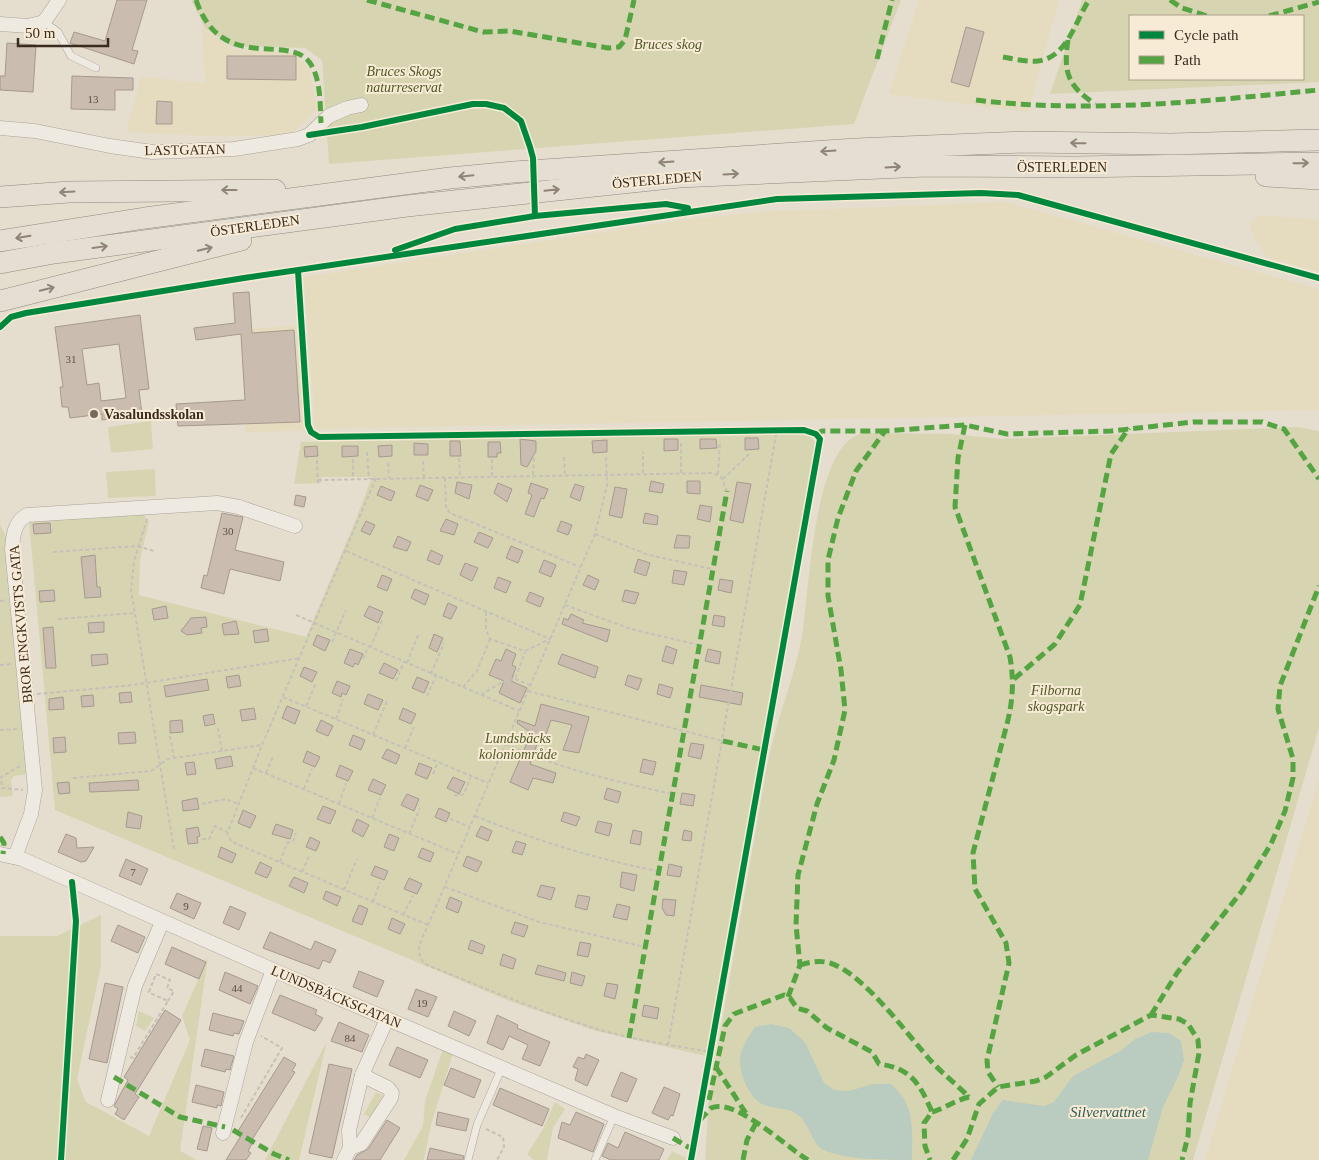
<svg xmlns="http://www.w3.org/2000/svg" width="1319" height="1160" font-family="'Times New Roman',serif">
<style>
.farmland{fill:#e5dcbf}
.green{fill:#d7d5b1;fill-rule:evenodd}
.water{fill:#bacbc0}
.building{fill:#cabcaf;stroke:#a6998e;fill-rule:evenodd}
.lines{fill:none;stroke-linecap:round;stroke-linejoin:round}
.lane-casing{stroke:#aba398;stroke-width:8}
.street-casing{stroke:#aba398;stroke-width:15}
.primary-casing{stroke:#90897f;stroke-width:22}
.path{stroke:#c6c0b8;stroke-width:2;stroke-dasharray:4 2.5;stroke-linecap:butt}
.lane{stroke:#eee9e1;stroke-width:7}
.street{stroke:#eee9e1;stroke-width:14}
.primary{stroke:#e5ded2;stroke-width:21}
.quiet{stroke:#54a441;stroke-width:5;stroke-dasharray:10 5;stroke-linecap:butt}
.cycleway-casing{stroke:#f7ebd5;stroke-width:9}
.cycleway{stroke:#00873e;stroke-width:6}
.oneway{stroke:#908478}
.poi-dot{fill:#766a5d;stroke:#f7ebd5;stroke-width:2}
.labels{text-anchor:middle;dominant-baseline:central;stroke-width:4;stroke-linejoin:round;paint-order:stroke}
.number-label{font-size:11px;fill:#5f4f43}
.park-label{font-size:14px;font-style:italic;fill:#4e5825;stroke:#f7ebd5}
.street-label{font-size:14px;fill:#3b2b1f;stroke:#f7ebd5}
.poi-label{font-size:14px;font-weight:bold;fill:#3b2b1f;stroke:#f7ebd5;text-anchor:start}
.water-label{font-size:15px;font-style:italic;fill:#2e5b56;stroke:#f7ebd5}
</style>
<rect width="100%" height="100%" fill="#e5decf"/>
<g class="farmland">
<path d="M919,0H1059L1028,112L889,94Z"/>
<path d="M202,27L232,49L291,53L298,57L309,68L317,109L291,135L205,136L126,132L141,77L205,83Z"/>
<path d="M1005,202L1319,289V410L315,429L304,277L683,220L756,212Z"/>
<path d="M1262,215L1319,220V272L1268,258L1253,237L1249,221Z"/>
<path d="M296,325L304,431L245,432L240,330Z"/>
<path d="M1319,779V1160H1205Z"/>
</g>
<g class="green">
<path d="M191,0H901L854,124L329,164L322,60L305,48L231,46L205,28Z"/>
<path d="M1082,0H1319V82L1050,94ZM1130,16H1303V79H1130Z"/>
<path d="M151,421L153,449L111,453L108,427Z"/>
<path d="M1297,427L1319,431V728L1193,1160H705L709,1096L767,766C775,725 791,686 800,646C810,605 810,439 865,433L951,434L1002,439Z"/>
<path d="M800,432L807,433L815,442L706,1056L596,1031L509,1001L55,810L29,521L143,514L149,522L140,560L139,595L306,637L354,524L372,477H321V483L294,484L301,442Z"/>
<path d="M155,469L156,496L108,498L106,472Z"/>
<path d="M0,524L7,538L29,774L14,776L11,781L13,796L0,797Z"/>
<path d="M101,915V966L77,1079L86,1102L149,1136L190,1040L182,1016L208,957L180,1151L197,1160H0V936H57Z"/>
<path d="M139,1011L154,1018L145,1031L136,1026Z"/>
<path d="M327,1041L299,1160H265Z"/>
<path d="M444,1046L454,1050L431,1125L424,1160H404L423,1126L425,1101Z"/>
<path d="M376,1092L388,1099L375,1120L364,1114Z"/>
<path d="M555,1102L565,1109L553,1128L547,1160H534L527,1154L542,1131Z"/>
<path d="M672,1151L686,1158L685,1160H667Z"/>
</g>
<g class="water">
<path d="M771,1024L789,1028L805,1042L824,1083L834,1090L849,1091L873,1084H891C916,1105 912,1130 912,1160C890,1160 835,1160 819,1147C810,1137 808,1120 795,1113C786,1107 772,1109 762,1104C755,1100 751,1094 747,1087C735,1062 739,1050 755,1027Z"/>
<path d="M1152,1032L1169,1033L1181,1041L1184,1060L1178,1077L1163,1107L1148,1160H971L993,1113L1003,1100L1044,1106L1054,1102L1073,1076L1122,1050L1135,1039Z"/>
</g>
<g class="building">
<path d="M117,0H147L132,50L138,51L134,64L70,43L74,32L105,41Z"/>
<path d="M966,27L984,32L969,87L951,82Z"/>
<path d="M7,43L36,45L33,92L0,90V76H5Z"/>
<path d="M227,56H296V80L227,79Z"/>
<path d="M72,76L133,78V90H115V110L71,109Z"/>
<path d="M157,101L172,102V124H156Z"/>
<path d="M249,292L252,333L294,330L300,422L178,426L176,404L245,400L241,334L196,340L194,328L235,323L233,293Z"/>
<path d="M140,315L149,389L139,390L142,415L102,420V414L70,418L68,407H62L60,387H63L55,327ZM119,344L126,398L101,401L99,383L87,385L82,349Z"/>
<path d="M745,438H758L759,449L745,450Z"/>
<path d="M520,439L536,441V451L527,467L521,465Z"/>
<path d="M664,439H678V450L664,451Z"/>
<path d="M700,439H716L717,448L700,449Z"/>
<path d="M607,440V452L593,453L592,441Z"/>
<path d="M450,441H460L461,456H450Z"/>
<path d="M488,442H500L501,453H497V457H488Z"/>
<path d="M414,443L428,444V455H414Z"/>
<path d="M392,445V456L379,457L378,446Z"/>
<path d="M317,446L318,456L305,457L304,447Z"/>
<path d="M342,446H358V456L342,457Z"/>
<path d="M651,481L664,484L662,493L649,491Z"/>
<path d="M687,481H700V494L687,493Z"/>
<path d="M457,482L472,485L469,499L455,493Z"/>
<path d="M737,482L751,484L743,523L730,520Z"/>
<path d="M498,483L512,489L507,502L494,493Z"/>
<path d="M531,483L548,489L544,499L541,498L534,517L525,514L532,495L528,493Z"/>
<path d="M575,484L584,487L580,501L570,497Z"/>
<path d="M420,485L433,490L428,501L416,496Z"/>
<path d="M381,486L395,492L391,501L377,495Z"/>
<path d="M615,487L627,489L622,518L609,515Z"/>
<path d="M296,495L306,497L304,507L294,505Z"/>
<path d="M700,505L712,507L710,522L697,519Z"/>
<path d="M222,513L243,517L235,550L284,562L280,581L230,569L224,594L201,588L204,575L207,576Z"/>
<path d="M645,513L658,516L657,525L643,523Z"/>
<path d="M446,519L458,524L454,535L440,531Z"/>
<path d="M366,521L375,525L370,535L361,531Z"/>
<path d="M561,521L572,525L568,535L557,531Z"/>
<path d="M50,523L51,533L34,534L33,524Z"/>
<path d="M479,532L493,538L488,548L474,542Z"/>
<path d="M677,535L690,536L689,548H674Z"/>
<path d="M398,536L411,542L407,551L393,547Z"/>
<path d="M511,546L523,551L518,563L506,558Z"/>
<path d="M431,550L443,556L439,565L427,560Z"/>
<path d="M95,555L97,587H100L101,597L85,598L81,557Z"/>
<path d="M638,559L650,563L646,576L634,572Z"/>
<path d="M544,560L556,565L551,577L539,572Z"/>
<path d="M465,563L478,568L472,581L460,575Z"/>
<path d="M674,570L687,572L684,585L672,583Z"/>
<path d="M382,575L392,579L387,591L377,587Z"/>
<path d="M588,575L599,580L595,590L583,585Z"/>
<path d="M498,577L511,582L506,593L494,588Z"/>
<path d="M720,579L733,581L731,593L718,590Z"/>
<path d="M415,589L429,595L425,605L411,598Z"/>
<path d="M54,590L55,601L40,602L39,591Z"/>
<path d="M625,590L639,593L635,604L622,601Z"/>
<path d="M530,592L544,598L540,607L526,601Z"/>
<path d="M448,603L457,607L451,619L443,616Z"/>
<path d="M166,606L168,618L154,620L152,609Z"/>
<path d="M369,606L383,612L378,623L364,616Z"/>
<path d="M571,614L584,620L582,623L610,630L607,642L562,624L564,618L568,620Z"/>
<path d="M714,615L725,617L724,627L712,625Z"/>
<path d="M206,617L207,627L201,628L202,633L187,635L181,631L191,618Z"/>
<path d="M236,621L239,634L224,635L222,624Z"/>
<path d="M104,622V632L89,633L88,623Z"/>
<path d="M53,627L56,668H46L43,628Z"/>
<path d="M267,629L269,641L255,643L253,631Z"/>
<path d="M434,634L443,638L437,652L429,648Z"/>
<path d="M317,635L330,640L325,651L313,645Z"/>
<path d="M666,646L677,650L673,664L662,661Z"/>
<path d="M350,649L363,654L358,665L355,663L353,667L344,663Z"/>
<path d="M506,649L516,654L512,665L516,667L511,681L527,688L520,703L499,693L504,681L489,675L496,659L501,661Z"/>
<path d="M708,649L721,652L719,664L705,661Z"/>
<path d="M107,654L108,664L92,666L91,655Z"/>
<path d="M562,654L598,667L595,678L558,664Z"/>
<path d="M384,663L398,670L393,679L379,673Z"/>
<path d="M304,667L317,672L312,682L300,676Z"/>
<path d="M239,675L241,686L228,688L226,677Z"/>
<path d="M628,675L642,679L638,690L625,685Z"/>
<path d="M417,677L429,682L424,693L412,688Z"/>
<path d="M207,679L209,690L166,697L164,686Z"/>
<path d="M337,681L350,686L346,695L342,693L341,697L332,693Z"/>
<path d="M659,684L673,688L670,698L657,694Z"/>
<path d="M701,685L743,693L741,705L699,697Z"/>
<path d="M131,692L132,702L120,703L119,693Z"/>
<path d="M368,694L383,700L378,710L364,704Z"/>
<path d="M93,695L94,706L82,707L81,696Z"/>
<path d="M63,697L64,709L49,710V699Z"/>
<path d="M541,704L589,717L579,753L563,750L572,725L551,720L544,740L539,738L530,764L556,773L553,783L533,778L528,790L510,782L530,736V732L517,723L518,720L535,726Z"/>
<path d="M287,706L300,711L295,724L282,718Z"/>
<path d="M254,708L256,719L242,721L240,710Z"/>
<path d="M403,708L416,714L411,724L399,719Z"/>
<path d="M213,714L215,724L205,726L203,716Z"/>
<path d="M182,720L183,732L170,733V721Z"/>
<path d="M321,720L333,726L328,736L316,731Z"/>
<path d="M135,732L136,743L119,744L118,733Z"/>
<path d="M353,735L365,740L361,750L349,745Z"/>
<path d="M65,737L66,752L54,753L53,738Z"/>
<path d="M691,743L704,745L701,759L688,756Z"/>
<path d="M387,749L400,755L396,764L382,758Z"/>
<path d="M307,751L320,757L315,767L303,762Z"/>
<path d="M231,756L233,766L217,769L215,759Z"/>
<path d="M643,759L656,762L653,775L640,772Z"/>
<path d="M194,762L196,774L187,775L185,763Z"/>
<path d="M419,763L432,768L427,779L415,774Z"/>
<path d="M340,765L353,771L348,781L336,776Z"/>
<path d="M453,777L465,782L459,794L447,788Z"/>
<path d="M373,779L386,785L381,795L368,790Z"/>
<path d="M138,780L139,790L90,792L89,783Z"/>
<path d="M69,782L70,793L59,794L57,783Z"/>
<path d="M607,788L621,792L618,803L604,799Z"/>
<path d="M682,793L695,795L693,806L680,804Z"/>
<path d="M407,794L419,799L414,811L401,805Z"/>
<path d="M197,798L199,809L183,811L182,801Z"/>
<path d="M323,806L336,811L330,824L317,819Z"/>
<path d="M439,808L450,813L446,822L435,817Z"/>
<path d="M243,810L256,816L250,828L238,823Z"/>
<path d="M128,812L142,816L140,829L126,827Z"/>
<path d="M564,812L580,817L576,826L561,821Z"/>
<path d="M357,819L369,825L363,837L352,831Z"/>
<path d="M598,821L612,824L609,836L595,832Z"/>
<path d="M276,824L293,830L290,839L272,834Z"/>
<path d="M481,826L492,831L488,841L476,836Z"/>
<path d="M198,827L200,836L197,837L198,843L188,844L186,829Z"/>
<path d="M633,830L642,832L640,845L630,843Z"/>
<path d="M684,830L692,832L691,841L682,840Z"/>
<path d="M66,834L76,838L77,848L94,847L86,861L81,862L58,852Z"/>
<path d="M389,834L399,838L394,851L384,847Z"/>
<path d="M310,837L320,842L316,851L306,847Z"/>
<path d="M516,841L526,844L522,855L512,852Z"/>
<path d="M221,847L236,854L232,863L218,857Z"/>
<path d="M422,848L434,853L430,862L418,857Z"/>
<path d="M467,856L482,862L477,872L463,866Z"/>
<path d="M126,859L148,869L141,885L119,876Z"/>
<path d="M260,862L272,868L267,878L255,873Z"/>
<path d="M669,864L682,867L680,877L667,875Z"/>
<path d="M375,866L388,871L384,880L371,875Z"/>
<path d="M622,872L637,875L634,891L620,887Z"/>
<path d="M294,877L308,883L304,893L289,886Z"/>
<path d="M409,878L422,884L417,894L404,889Z"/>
<path d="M541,885L555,888L551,900L537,896Z"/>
<path d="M326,891L341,897L337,906L323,899Z"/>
<path d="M177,893L201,903L194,919L170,908Z"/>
<path d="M578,895L590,897L587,910L575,907Z"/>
<path d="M450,897L462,902L458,913L446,908Z"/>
<path d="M663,899L676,900L674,916L666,915L662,908Z"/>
<path d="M617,904L630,907L627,920L613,917Z"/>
<path d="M359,905L368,909L362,925L352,921Z"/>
<path d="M230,906L246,913L239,930L223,923Z"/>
<path d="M392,918L405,924L400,934L388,929Z"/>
<path d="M515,922L528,926L524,937L511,933Z"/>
<path d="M118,925L145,937L138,953L111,941Z"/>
<path d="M270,932L311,950L315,941L336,950L330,963L323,960L319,969L263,948Z"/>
<path d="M471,940L485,946L482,954L468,949Z"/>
<path d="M580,942L591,944L588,957L577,955Z"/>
<path d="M172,947L206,962L199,979L165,964Z"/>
<path d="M503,954L516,959L513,969L500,965Z"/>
<path d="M538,965L566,973L564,981L535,974Z"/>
<path d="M359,971L384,981L377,997L353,987Z"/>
<path d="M225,972L258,986L250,1004L219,990Z"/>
<path d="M572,972L585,976L582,986L570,983Z"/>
<path d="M105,983L123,987L107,1063L89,1059Z"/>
<path d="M607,983L618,985L615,999L604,996Z"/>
<path d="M416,989L437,997L428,1017L408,1009Z"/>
<path d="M280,995L317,1010L315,1014L323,1018L315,1031L272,1013Z"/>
<path d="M644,1005L659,1008L657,1019L642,1016Z"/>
<path d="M165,1010L181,1020L135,1094L139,1097L124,1120L115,1114L118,1109L114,1106L128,1080L124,1077Z"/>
<path d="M454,1011L476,1021L469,1036L448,1026Z"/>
<path d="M213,1013L244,1021L239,1034L234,1033L233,1036L209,1030Z"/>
<path d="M497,1015L518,1025L517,1028L550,1042L540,1066L522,1059L528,1045L509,1036L503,1050L487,1043Z"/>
<path d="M339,1022L369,1035L362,1052L331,1041Z"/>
<path d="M397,1047L428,1060L420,1078L389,1065Z"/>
<path d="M205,1049L234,1056L230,1070L226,1069L225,1072L201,1066Z"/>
<path d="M586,1054L599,1060L587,1086L575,1080L578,1069L573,1067L578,1057L584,1059Z"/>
<path d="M284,1057L296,1064L292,1071L295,1072L250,1143L252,1144L248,1151L251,1153L246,1160H226L242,1134L238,1131Z"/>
<path d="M329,1064L352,1069L332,1158L309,1153Z"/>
<path d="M451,1068L481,1080L474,1098L444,1085Z"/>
<path d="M621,1072L637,1079L627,1102L611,1096Z"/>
<path d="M196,1085L224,1092L221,1106L217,1105V1108L192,1102Z"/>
<path d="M664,1087L680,1094L673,1116L671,1115L668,1120L652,1113Z"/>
<path d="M500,1088L549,1109L542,1126L493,1105Z"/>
<path d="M438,1112L469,1119L466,1131L436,1125Z"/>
<path d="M576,1112L604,1124L593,1152L558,1138L562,1122L570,1125Z"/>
<path d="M387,1120L400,1128L380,1160H354L357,1155L368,1149Z"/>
<path d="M203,1126L212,1128L207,1151L197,1149Z"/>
<path d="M625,1132L664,1149L659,1160H611L602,1156L608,1143L618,1148Z"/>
<path d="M430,1148L464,1156L463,1160H427Z"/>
</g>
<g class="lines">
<g class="lane-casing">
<g id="lane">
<path d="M44,22L58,32L71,56L96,68"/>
<path d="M468,1160L477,1125L502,1067"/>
<path d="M595,1160L614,1116"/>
</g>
</g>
<g class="street-casing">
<g id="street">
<path d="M0,24L28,26L44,22L59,0"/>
<path d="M0,128L35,131L110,146L152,152L234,149L298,139L309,135L329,116L347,108L361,105"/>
<path d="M0,854L22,859L273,970L614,1116L673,1138"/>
<path d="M15,857L31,814L35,790L12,549C13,536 14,522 27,515L217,503L239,507L295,526"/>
<path d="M108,1100L135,986L162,922"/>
<path d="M223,1133L246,1042L273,970"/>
<path d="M350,1148L361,1144L391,1098L392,1093L388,1088L362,1075"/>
<path d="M344,1160L350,1148L349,1130L362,1075L387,1019"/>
</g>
</g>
<g class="primary-casing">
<g id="primary">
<path d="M1266,176L1319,179"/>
<path d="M0,197L69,192L275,190"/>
<path d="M0,241L145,218L450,178L514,172L856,149L1024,142L1171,144L1319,140"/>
<path d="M0,263L54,253L407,206L679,177L926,166L1074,167L1319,163"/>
<path d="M0,301L241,240"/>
</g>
</g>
<g class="path">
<path d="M367,452L369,479"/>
<path d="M564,457L565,474"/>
<path d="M606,457L607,485L595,534L428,925C422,939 413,952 425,964C482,987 538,1011 597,1029C634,1040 672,1045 710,1052"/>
<path d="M459,458L460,477"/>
<path d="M353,459V479"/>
<path d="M317,460L318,486"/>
<path d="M423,461L424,479"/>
<path d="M388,463L389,478"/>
<path d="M643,473V452"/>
<path d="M681,473V442"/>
<path d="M718,474L720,441"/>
<path d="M533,475L534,458"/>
<path d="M492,476V459"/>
<path d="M376,478L262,745L227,834L232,842L428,925"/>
<path d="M445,478L446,508L450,513L580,567"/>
<path d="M723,479L749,454"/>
<path d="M318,480L713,473L721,477L727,491"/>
<path d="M147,519L134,561L131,590L174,849"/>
<path d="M595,534L649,555L712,569"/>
<path d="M346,551L550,639"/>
<path d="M53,552L137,546L154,551"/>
<path d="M0,601L5,600"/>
<path d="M565,605L631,629L699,645"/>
<path d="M486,612V630L490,639L525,651L550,639"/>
<path d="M296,615L519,711"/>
<path d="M58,619L134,613"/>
<path d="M332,642L346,610"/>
<path d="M370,648L383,618"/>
<path d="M363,659L368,647"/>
<path d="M407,663L419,633"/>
<path d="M0,665L11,664"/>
<path d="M431,674L444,643"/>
<path d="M515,679L530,685"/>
<path d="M396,681L404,662"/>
<path d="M463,687L477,671L490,639"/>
<path d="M528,691L723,741"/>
<path d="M37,694L133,685L300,658"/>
<path d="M481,695L502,682L515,679L525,652"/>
<path d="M427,696L436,676"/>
<path d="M283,697L488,783"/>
<path d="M306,706L316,683"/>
<path d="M336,719L343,699"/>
<path d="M218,728L222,751"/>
<path d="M0,730L17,729"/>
<path d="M373,735L387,701"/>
<path d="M170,736L174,758"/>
<path d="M506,744C559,769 615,781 672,794"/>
<path d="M405,748L414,727"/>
<path d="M20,766L1,777L2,788L23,790"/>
<path d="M253,768L458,854"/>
<path d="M266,773L273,757"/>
<path d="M433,774L438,762"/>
<path d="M73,778L151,771L168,759L262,745"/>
<path d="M304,789L312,769"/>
<path d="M454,795L458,796L464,794L471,776"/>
<path d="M202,804L226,799L238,804"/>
<path d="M339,804L346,783"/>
<path d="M475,816C535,840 595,859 658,871"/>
<path d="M372,818L380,798"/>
<path d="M450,819L470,827"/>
<path d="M409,834L420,808"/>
<path d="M202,839H209L215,826L227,832"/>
<path d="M280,862L287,843L293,841L296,833"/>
<path d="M302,872L309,856"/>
<path d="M445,887L539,922L645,947"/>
<path d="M344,890L357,859"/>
<path d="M373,902L380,882"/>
<path d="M403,915L413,896"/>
<path d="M149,992L156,974L170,980L167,988L174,991L168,1001"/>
<path d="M668,1045L776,435"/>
<path d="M130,1057L133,1058L168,1001L148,992"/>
<path d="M241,1118L282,1048L261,1036"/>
<path d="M486,1129L503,1137L504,1147L497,1160"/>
</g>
<use href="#lane" class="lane"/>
<use href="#street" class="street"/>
<use href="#primary" class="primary"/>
<g class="quiet">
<path d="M196,0C222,75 288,32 310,63C321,79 320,104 321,123"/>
<path d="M367,0L483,32L510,31L608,48L619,47L625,40L634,0"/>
<path d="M1170,0L1182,8L1207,16"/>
<path d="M1269,16L1319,2"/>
<path d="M1068,40C1063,73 1068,86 1095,104"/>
<path d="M1003,57C1014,59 1027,62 1038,61C1067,58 1076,20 1089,0"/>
<path d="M877,59L892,0"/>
<path d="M976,100C1090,114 1206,101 1319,90"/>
<path d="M965,425L958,458L955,507L1010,657C1014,681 1013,700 1007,724L973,853L975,889L1006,943L1009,963L987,1060L988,1072L998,1087"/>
<path d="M816,434L822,431H885"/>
<path d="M1014,679L1055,644L1080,605L1111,454L1129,428"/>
<path d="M723,741L764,750"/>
<path d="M0,837L4,843L3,854"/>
<path d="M800,965C810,962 819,960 830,963C864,974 907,1034 931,1061C943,1074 957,1085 969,1097"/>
<path d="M788,997L800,965L796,925L798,875L817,804L834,760L845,710L841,670L828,596V560L838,518L856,471L885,431L965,425L1007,434L1111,431L1193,422H1262L1284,429L1319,479"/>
<path d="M1151,1015L1177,973L1242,891L1271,844L1285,811L1293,778V759L1278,709L1280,686L1319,586"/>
<path d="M629,1038L727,491"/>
<path d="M716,1067L747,1115"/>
<path d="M114,1077L180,1117L225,1127"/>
<path d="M709,1100L725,1026L734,1014L784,995L790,998L797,1008L807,1011L827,1028L872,1052L879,1064C911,1068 920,1084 932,1112L924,1123L925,1146L930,1160"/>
<path d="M932,1112C945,1108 956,1100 969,1097L973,1100"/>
<path d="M700,1120L711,1108C735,1097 786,1147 808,1160"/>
<path d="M233,1130L274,1154L289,1160"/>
<path d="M673,1138L693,1150"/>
<path d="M743,1160L747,1140L756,1123"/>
<path d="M953,1160L967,1139L979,1104L998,1087L1036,1081L1046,1077L1076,1055L1151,1015L1179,1019L1188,1024L1198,1040L1199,1053L1190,1103L1188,1136L1182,1160"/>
</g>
<g class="cycleway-casing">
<g id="cycleway">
<path d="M309,135L362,127L473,104H486L504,108L521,121L530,147L533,158L535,216L666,204L688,208"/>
<path d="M395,250L455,229L535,216"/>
<path d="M298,271L308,425L311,432L319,437L804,430L816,434L820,439L691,1160"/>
<path d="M0,327L11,317L26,313L244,278L777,199L981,193L1018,195L1319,278"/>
<path d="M61,1160L76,921L72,882"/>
</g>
</g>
<use href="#cycleway" class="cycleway"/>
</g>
<defs><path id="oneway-shaft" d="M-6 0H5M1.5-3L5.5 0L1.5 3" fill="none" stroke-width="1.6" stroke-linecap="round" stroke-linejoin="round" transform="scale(1.25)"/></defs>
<g class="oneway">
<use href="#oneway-shaft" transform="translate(1078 143) rotate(-179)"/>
<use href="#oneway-shaft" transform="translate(828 151) rotate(176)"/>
<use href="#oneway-shaft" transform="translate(666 162) rotate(176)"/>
<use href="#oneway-shaft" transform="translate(1301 163) rotate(-1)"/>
<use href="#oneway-shaft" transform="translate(893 167) rotate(-3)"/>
<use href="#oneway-shaft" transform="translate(731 174) rotate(-3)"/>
<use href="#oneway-shaft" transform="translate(466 176) rotate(174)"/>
<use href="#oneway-shaft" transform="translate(229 190) rotate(180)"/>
<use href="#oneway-shaft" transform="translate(552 190) rotate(-6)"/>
<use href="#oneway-shaft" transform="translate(67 192) rotate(177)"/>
<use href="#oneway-shaft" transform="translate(23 237) rotate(171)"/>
<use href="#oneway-shaft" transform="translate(100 247) rotate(-8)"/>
<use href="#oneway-shaft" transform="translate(205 249) rotate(-14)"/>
<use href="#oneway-shaft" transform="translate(47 289) rotate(-14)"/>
</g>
<circle class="poi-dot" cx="94" cy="414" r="5"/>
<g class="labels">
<g class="number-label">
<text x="93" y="99">13</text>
<text x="71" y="359">31</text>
<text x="228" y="531">30</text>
<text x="133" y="872">7</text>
<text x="186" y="906">9</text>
<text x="237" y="988">44</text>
<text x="422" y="1003">19</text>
<text x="350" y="1038">84</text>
</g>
<g class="park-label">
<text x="668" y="44">Bruces skog</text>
<text x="404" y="71">Bruces Skogs<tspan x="404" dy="16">naturreservat</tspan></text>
<text x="1056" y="690">Filborna<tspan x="1056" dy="16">skogspark</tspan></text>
<text x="518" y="738">Lundsbäcks<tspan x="518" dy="16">koloniområde</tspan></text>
</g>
<g class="street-label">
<text transform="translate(185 150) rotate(-1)">LASTGATAN</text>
<text x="1062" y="167">ÖSTERLEDEN</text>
<text transform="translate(657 180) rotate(-5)">ÖSTERLEDEN</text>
<text transform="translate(255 226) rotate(-8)">ÖSTERLEDEN</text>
<text transform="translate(21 624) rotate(-95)">BROR ENGKVISTS GATA</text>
<text transform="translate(336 997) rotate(23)">LUNDSBÄCKSGATAN</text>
</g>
<g class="poi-label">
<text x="104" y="414">Vasalundsskolan</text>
</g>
<g class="water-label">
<text x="1108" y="1112">Silvervattnet</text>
</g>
</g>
<rect x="1129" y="15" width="175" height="65" fill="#f7ebd5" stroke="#ac9e8c"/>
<rect x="1139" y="31" width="25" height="8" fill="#00873e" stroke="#ac9e8c"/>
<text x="1174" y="40" font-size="15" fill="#3b2b1f">Cycle path</text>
<rect x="1139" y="56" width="25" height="8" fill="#54a441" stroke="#ac9e8c"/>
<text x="1174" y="65" font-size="15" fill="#3b2b1f">Path</text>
<path d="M18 38v8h90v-8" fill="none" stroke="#3b2b1f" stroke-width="2.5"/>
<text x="25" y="38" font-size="15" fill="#3b2b1f" stroke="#f7ebd5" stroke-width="4" paint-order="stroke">50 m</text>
</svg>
